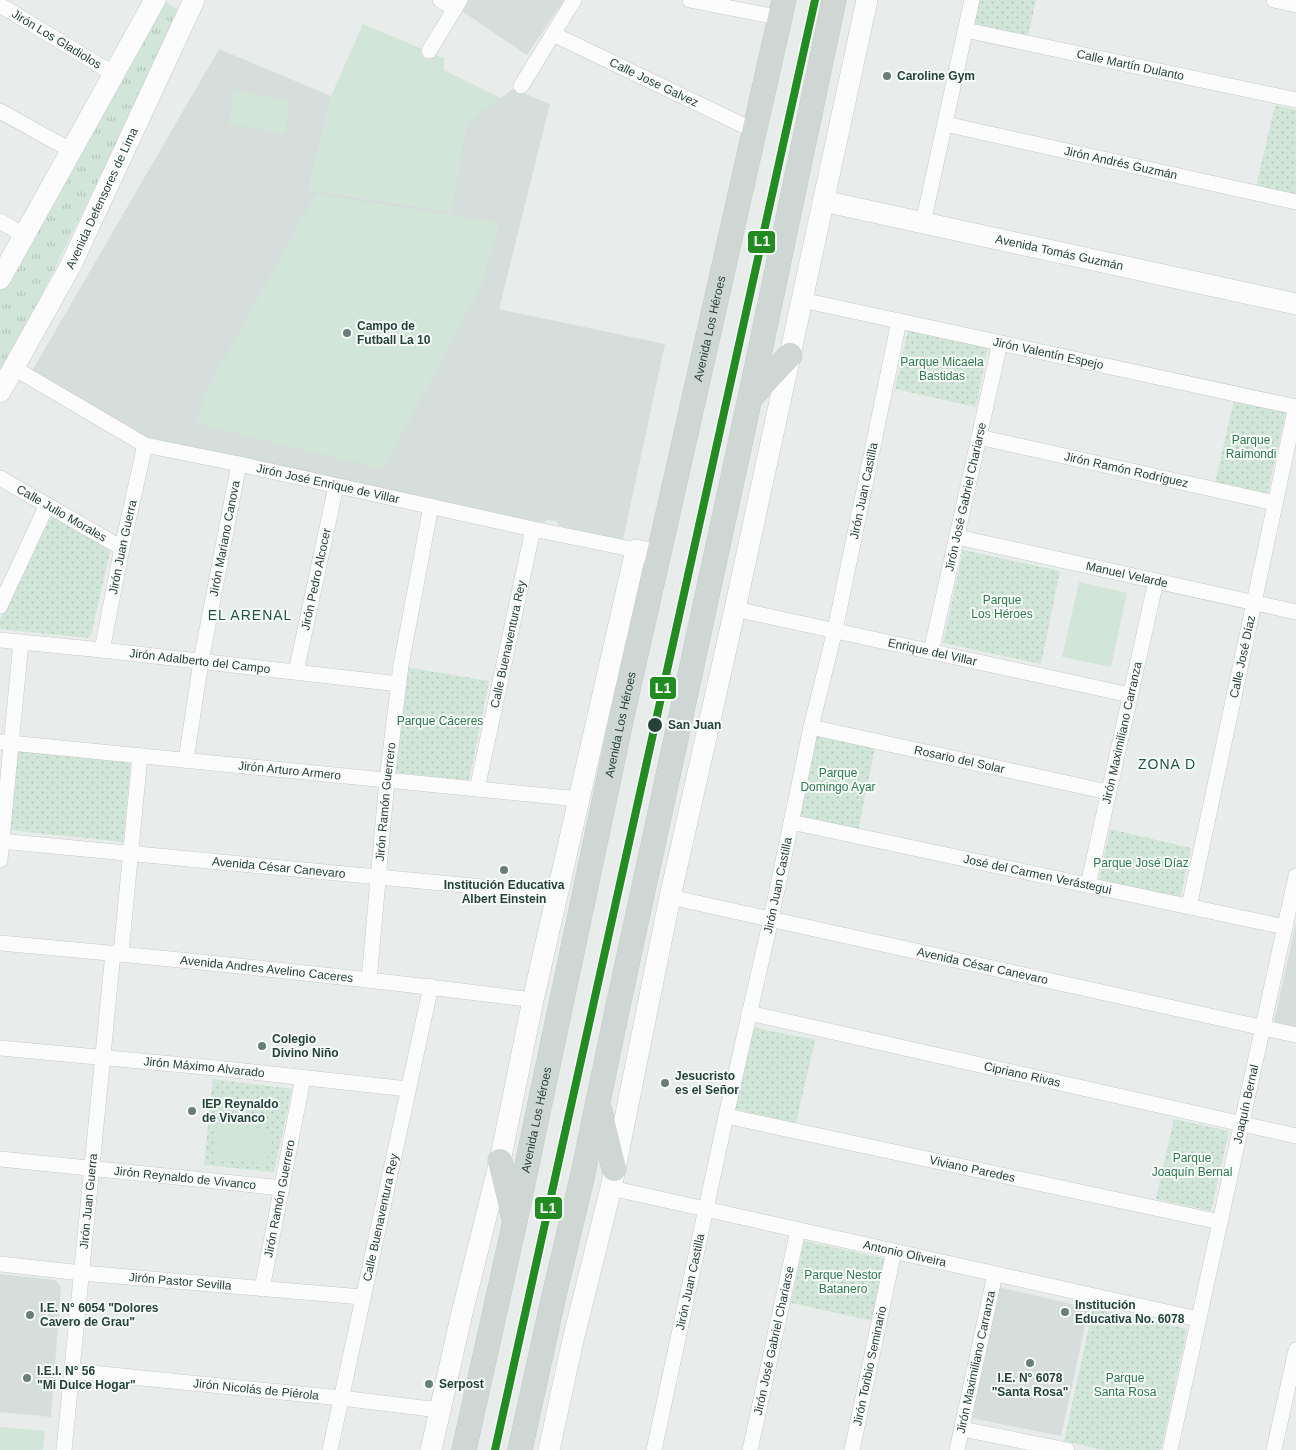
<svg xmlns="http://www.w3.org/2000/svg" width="1296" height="1450" font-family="Helvetica,sans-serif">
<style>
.built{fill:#d6dedb}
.grass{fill:url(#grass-tufts)}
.park{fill:url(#park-dots)}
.pitch{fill:#d1e6d8}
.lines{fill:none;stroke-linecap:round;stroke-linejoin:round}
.street-casing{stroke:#c5cac8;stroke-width:16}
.secondary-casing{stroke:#c3cbc8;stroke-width:22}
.primary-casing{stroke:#c3ccc9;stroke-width:25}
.street{stroke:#fcfcfc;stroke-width:15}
.secondary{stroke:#fcfcfc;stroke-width:21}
.primary{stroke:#cfd7d5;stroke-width:24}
.metro-1-casing{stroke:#f7fbf9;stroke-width:11}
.metro-1{stroke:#228b22;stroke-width:8}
.poi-dot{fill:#697e78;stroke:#f7fbf9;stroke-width:2}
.stop-dot{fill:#24423a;stroke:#f7fbf9;stroke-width:2}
.labels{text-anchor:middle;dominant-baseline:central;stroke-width:4;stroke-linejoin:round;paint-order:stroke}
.street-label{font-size:12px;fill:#24423a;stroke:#f7fbf9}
.poi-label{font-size:12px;font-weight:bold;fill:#24423a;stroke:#f7fbf9;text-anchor:start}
.park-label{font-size:12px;fill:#2d7a4b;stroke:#f7fbf9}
.stop-label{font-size:12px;font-weight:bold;fill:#24423a;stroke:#f7fbf9;text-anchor:start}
.neighbourhood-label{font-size:14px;letter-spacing:1px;fill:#1f5548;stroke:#f7fbf9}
.line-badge{stroke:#f7fbf9;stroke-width:2}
.badge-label{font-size:14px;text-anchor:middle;font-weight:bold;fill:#fff}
</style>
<defs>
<pattern id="grass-tufts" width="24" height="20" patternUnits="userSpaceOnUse" patternTransform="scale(1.25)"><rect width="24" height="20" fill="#d1e6d8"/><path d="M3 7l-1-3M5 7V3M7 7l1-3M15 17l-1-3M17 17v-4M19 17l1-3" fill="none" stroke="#b3c6ba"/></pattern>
<pattern id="park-dots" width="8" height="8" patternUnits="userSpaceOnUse" patternTransform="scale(1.25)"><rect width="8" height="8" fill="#d1e6d8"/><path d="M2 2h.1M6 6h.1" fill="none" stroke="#b3c6ba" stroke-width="1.8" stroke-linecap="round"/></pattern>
</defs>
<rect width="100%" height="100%" fill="#e8edeb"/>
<g class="built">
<path d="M469,0H564L527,55L462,11Z"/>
<path d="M219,49L331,96L309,190L451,211L466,123L513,89L550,104L499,309L665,344L623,540L559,526L556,521L547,520L542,523L222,460L147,439L32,371Z"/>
<path d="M1296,922V1027L1274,1022Z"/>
<path d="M0,1274L55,1280L61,1287L51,1417L0,1412Z"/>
<path d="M999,1287L1089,1308L1061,1436L971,1418Z"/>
</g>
<path class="grass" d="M162,1L181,11L13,354L0,377V285Z"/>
<g class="park">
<path d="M979,0H1036L1028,36L974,24Z"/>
<path d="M1275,105L1296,110V197L1256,187Z"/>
<path d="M908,330L988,348L976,407L895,389Z"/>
<path d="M1234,400L1286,412L1267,495L1215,483Z"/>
<path d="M52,515L111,548L91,635L87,638L0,629V619Z"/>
<path d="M963,550L1060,571L1041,664L943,643Z"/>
<path d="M406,667L489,681L469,781L393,772Z"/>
<path d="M817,736L875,748L858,831L800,819Z"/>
<path d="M18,750L131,761L123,842L10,830Z"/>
<path d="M1110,829L1191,848L1180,899L1099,880Z"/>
<path d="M753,1027L815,1040L796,1123L734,1109Z"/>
<path d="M213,1079L292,1089L274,1172L204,1165Z"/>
<path d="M1174,1119L1229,1131L1211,1211L1156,1199Z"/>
<path d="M804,1241L887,1259L873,1321L791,1303Z"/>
<path d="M1093,1308L1187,1329L1161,1450H1103L1064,1441Z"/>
</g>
<g class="pitch">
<path d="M363,24L444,58V70L501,98L466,124L451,211L309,190L331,96Z"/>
<path d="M234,91L290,100L285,133L229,124Z"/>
<path d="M316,194L499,223L482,284L383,469L195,423L211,383Z"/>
<path d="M1079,582L1127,593L1111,667L1062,657Z"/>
<path d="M217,1124L271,1130L267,1164L213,1158Z"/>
<path d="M0,1427L45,1431L43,1450H0Z"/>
</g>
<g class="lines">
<g class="street-casing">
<g id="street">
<path d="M440,0L455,9"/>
<path d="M690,0L781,18"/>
<path d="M1274,0L1296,5"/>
<path id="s1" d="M0,5L114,74"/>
<path id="s2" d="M965,30L1296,100"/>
<path id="s3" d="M553,34L755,131"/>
<path d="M429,51L460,0"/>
<path d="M521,86L574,0"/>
<path d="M0,111L72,151"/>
<path id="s4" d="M945,124L1296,202"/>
<path d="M0,221L25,236"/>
<path d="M923,223L972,0"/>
<path id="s5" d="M802,300L1296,407"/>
<path id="s6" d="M14,368L145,445L239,464L533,529L636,550"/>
<path id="s7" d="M979,437L1275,503"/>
<path id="s8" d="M0,478L122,548"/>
<path id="s9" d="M957,537L1296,612"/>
<path d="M0,606L47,505"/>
<path id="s10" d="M735,609L1130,695"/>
<path id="s11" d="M0,640L102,650L399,684"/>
<path id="s12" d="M102,650L122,548L145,445"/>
<path id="s13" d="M931,652L1000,343"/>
<path id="s14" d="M296,672L336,486"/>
<path id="s15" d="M811,727L1108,792"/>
<path id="s16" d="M0,742L579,799"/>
<path id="s17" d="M186,760L201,661L239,464"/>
<path id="s18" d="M477,789L533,529"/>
<path id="s19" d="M791,822L1285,927"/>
<path id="s20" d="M0,841L557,894"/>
<path d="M0,860L21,642"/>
<path id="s21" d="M1088,885L1156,581"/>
<path id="s22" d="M670,897L1296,1035"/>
<path id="s23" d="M1189,907L1296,406"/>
<path id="s24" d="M0,943C178,959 356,977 533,1000"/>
<path d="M121,953L140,756"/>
<path id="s25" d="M369,980L387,780L401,665L431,506"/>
<path id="s26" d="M749,1013L1296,1136"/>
<path id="s27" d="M0,1048L216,1068L408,1089"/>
<path id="s28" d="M726,1116L1220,1222"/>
<path id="s29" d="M0,1159L282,1188"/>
<path id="s30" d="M611,1188L1198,1319"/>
<path id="s31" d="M0,1264L82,1273L362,1297"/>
<path id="s32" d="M262,1289L303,1078"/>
<path id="s33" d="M72,1371L341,1398L439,1410"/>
<path d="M962,1429L1067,1450"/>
<path id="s34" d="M64,1450L113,953"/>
<path id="s35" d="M330,1450L431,986"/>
<path id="s36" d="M654,1450L726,1116L771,919L811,727L835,630L899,321"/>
<path id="s37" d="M750,1450L798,1230"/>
<path id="s38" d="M852,1450L894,1251"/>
<path id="s39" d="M957,1450L995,1274"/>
<path id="s40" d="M1170,1450L1296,876"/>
<path d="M1274,1450L1296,1350"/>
</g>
</g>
<g class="secondary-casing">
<g id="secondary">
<path id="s41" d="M823,201L1296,304"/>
<path d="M0,279L155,0"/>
<path id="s42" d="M0,392L71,265L194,0"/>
<path d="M431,1450L461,1317L500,1161L533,1000L636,550L658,555"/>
<path d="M549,1450L573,1340L611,1188L670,897L735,609L867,0"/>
</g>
</g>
<g class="primary-casing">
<g id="primary">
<path d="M751,397L790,355"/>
<path d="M600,1111L614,1169"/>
<path d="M500,1161L513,1215"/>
<path id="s43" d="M464,1450L515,1221L623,712L784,0"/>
<path d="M520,1450L553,1300L582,1178L618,1006L750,398L834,0"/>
</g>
</g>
<use href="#street" class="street"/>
<use href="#secondary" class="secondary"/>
<use href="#primary" class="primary"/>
<g class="metro-1-casing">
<path id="metro-1" d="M495,1450L815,0"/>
</g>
<use href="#metro-1" class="metro-1"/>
</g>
<g class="poi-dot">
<circle cx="887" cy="76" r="5"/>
<circle cx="347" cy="333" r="5"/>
<circle cx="504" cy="870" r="5"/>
<circle cx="262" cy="1046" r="5"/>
<circle cx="665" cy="1083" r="5"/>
<circle cx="192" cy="1111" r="5"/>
<circle cx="1065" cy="1312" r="5"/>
<circle cx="30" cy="1315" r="5"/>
<circle cx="1030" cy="1363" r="5"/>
<circle cx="27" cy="1378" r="5"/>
<circle cx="429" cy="1384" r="5"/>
</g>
<circle class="stop-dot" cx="655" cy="725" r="8"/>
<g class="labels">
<g class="street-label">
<text stroke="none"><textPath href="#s1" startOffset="66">Jirón Los Gladiolos</textPath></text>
<text stroke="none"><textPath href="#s2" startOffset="169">Calle Martín Dulanto</textPath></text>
<text stroke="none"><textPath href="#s3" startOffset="112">Calle Jose Galvez</textPath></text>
<text stroke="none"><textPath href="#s4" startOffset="180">Jirón Andrés Guzmán</textPath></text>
<text stroke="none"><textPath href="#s42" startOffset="219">Avenida Defensores de Lima</textPath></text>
<text stroke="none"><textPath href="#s41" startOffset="242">Avenida Tomás Guzmán</textPath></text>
<text stroke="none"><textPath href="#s43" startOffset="1148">Avenida Los Héroes</textPath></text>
<text stroke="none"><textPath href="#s5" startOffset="252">Jirón Valentín Espejo</textPath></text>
<text stroke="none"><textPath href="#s7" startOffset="151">Jirón Ramón Rodríguez</textPath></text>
<text stroke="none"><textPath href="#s6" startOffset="339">Jirón José Enrique de Villar</textPath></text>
<text stroke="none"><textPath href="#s36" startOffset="982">Jirón Juan Castilla</textPath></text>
<text stroke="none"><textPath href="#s13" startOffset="159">Jirón José Gabriel Chariarse</textPath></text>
<text stroke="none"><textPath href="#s8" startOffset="71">Calle Julio Morales</textPath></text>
<text stroke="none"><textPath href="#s17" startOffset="225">Jirón Mariano Canova</textPath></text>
<text stroke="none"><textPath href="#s12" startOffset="105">Jirón Juan Guerra</textPath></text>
<text stroke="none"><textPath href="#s9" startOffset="174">Manuel Velarde</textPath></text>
<text stroke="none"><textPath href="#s14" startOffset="95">Jirón Pedro Alcocer</textPath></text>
<text stroke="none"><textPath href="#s18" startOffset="148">Calle Buenaventura Rey</textPath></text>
<text stroke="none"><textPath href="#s10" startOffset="202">Enrique del Villar</textPath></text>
<text stroke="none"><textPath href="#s23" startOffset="256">Calle José Díaz</textPath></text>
<text stroke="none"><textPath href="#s11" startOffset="201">Jirón Adalberto del Campo</textPath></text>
<text stroke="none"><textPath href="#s43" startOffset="742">Avenida Los Héroes</textPath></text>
<text stroke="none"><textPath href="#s21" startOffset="156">Jirón Maximiliano Carranza</textPath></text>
<text stroke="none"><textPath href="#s15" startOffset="152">Rosario del Solar</textPath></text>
<text stroke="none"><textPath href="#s16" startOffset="291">Jirón Arturo Armero</textPath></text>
<text stroke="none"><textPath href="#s25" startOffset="179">Jirón Ramón Guerrero</textPath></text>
<text stroke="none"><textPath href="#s20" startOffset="280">Avenida César Canevaro</textPath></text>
<text stroke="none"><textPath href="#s19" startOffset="252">José del Carmen Verástegui</textPath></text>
<text stroke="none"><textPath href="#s36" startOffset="578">Jirón Juan Castilla</textPath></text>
<text stroke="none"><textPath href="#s22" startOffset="320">Avenida César Canevaro</textPath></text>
<text stroke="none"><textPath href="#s24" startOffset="268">Avenida Andres Avelino Caceres</textPath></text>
<text stroke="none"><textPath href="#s27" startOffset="205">Jirón Máximo Alvarado</textPath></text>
<text stroke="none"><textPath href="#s26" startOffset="280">Cipriano Rivas</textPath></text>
<text stroke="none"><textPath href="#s40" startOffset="354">Joaquín Bernal</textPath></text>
<text stroke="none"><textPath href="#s43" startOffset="338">Avenida Los Héroes</textPath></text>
<text stroke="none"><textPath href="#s28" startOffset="252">Viviano Paredes</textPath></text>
<text stroke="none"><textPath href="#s29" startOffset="186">Jirón Reynaldo de Vivanco</textPath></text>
<text stroke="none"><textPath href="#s32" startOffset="92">Jirón Ramón Guerrero</textPath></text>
<text stroke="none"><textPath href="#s34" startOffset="250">Jirón Juan Guerra</textPath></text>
<text stroke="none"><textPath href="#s35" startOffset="238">Calle Buenaventura Rey</textPath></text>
<text stroke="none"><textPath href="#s30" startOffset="301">Antonio Oliveira</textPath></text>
<text stroke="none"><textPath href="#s36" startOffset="172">Jirón Juan Castilla</textPath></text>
<text stroke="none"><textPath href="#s31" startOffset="181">Jirón Pastor Sevilla</textPath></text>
<text stroke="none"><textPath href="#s37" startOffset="112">Jirón José Gabriel Chariarse</textPath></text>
<text stroke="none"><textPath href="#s39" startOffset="90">Jirón Maximiliano Carranza</textPath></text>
<text stroke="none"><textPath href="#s38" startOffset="86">Jirón Toribio Seminario</textPath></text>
<text stroke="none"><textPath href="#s33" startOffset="185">Jirón Nicolás de Piérola</textPath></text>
</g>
<g class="poi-label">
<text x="897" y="76">Caroline Gym</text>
<text x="357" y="326">Campo de<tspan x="357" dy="14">Futball La 10</tspan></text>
<text x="504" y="885" text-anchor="middle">Institución Educativa<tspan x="504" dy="14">Albert Einstein</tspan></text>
<text x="272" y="1039">Colegio<tspan x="272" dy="14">Divino Niño</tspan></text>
<text x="675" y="1076">Jesucristo<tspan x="675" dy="14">es el Señor</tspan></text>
<text x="202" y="1104">IEP Reynaldo<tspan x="202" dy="14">de Vivanco</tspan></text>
<text x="1075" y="1305">Institución<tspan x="1075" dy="14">Educativa No. 6078</tspan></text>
<text x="40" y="1308">I.E. N° 6054 "Dolores<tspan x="40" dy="14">Cavero de Grau"</tspan></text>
<text x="37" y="1371">I.E.I. N° 56<tspan x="37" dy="14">"Mi Dulce Hogar"</tspan></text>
<text x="1030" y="1378" text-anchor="middle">I.E. N° 6078<tspan x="1030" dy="14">"Santa Rosa"</tspan></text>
<text x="439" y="1384">Serpost</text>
</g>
<g class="park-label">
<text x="942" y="362">Parque Micaela<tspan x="942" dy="14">Bastidas</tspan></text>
<text x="1251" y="440">Parque<tspan x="1251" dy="14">Raimondi</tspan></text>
<text x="1002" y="600">Parque<tspan x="1002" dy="14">Los Héroes</tspan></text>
<text x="440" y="721">Parque Cáceres</text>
<text x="838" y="773">Parque<tspan x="838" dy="14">Domingo Ayar</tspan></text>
<text x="1141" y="863">Parque José Díaz</text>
<text x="1192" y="1158">Parque<tspan x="1192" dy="14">Joaquín Bernal</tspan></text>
<text x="843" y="1275">Parque Nestor<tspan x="843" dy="14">Batanero</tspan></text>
<text x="1125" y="1378">Parque<tspan x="1125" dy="14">Santa Rosa</tspan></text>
</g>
<g class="stop-label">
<text x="668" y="725">San Juan</text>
</g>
<g class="neighbourhood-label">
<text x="250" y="615">EL ARENAL</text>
<text x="1167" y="764">ZONA D</text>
</g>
</g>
<g class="line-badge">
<rect x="747" y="230" width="29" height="24" rx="5" fill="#228b22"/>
<rect x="649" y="676" width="28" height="24" rx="5" fill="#228b22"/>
<rect x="534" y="1196" width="29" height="24" rx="5" fill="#228b22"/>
</g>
<g class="badge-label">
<text x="762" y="246">L1</text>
<text x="663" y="693">L1</text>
<text x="548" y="1213">L1</text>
</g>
</svg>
